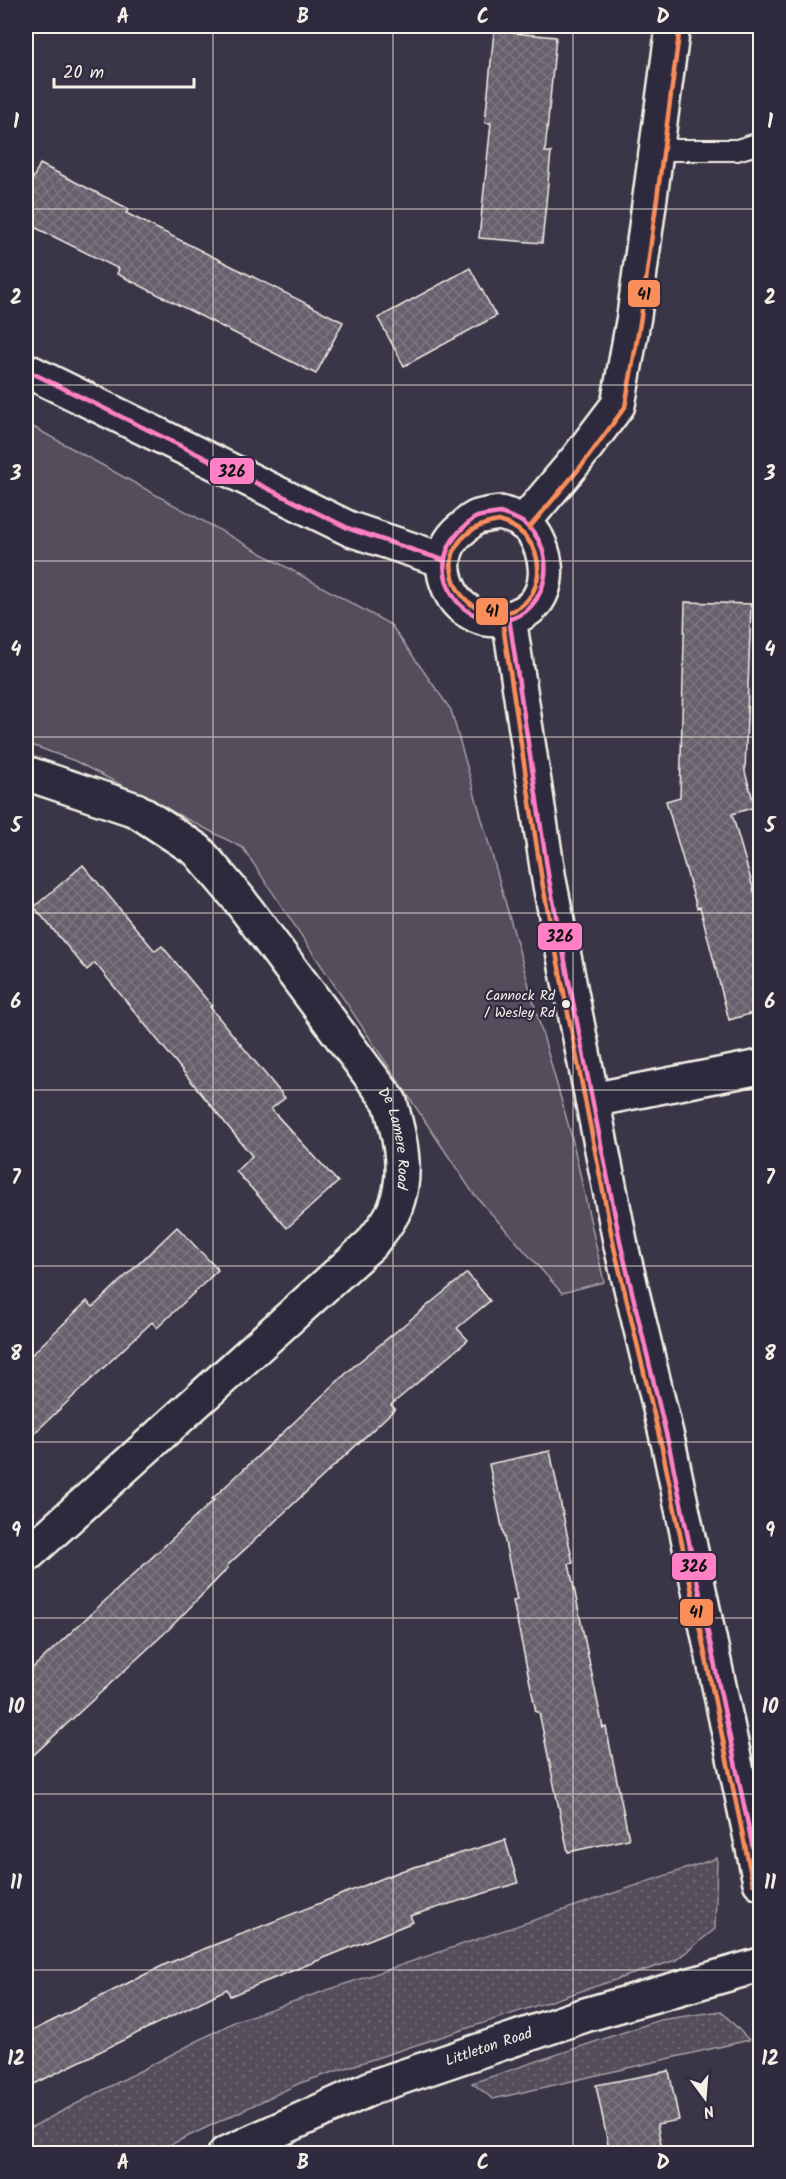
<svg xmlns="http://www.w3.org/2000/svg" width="786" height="2179" font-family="Kalam,sans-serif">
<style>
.grass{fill:url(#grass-dots);stroke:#a4a0a2;stroke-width:1.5}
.park{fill:#534e5c;stroke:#a4a0a2;stroke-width:1.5}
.building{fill:url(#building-cross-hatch);stroke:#f4f1e8;stroke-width:1.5}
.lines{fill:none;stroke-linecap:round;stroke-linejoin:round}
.lane-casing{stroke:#f4f1e8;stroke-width:24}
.street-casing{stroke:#f4f1e8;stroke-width:38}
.secondary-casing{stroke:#f4f1e8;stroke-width:38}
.primary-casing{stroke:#f4f1e8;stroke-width:38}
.lane{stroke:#2f2a3d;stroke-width:20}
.street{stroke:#2f2a3d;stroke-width:33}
.secondary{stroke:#2f2a3d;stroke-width:33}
.primary{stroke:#2f2a3d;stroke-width:33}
.bus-1-casing{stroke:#2f2a3d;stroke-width:9}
.bus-2-casing{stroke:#2f2a3d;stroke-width:9}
.bus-1{stroke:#ff80c5;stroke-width:4.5}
.bus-2{stroke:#fa8e5a;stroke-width:4.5}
.grid{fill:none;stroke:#f4f1e8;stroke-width:1.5;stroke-opacity:0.55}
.bus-dot{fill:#f4f1e8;stroke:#2f2a3d;stroke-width:2}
.labels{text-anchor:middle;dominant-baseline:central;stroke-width:4.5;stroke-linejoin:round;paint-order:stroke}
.bus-label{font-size:14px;fill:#f4f1e8;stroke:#2f2a3d;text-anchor:end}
.street-label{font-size:15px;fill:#f4f1e8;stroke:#2f2a3d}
.line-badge{stroke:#2f2a3d;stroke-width:2}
.pale-badge-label{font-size:16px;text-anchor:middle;font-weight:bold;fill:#111}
.neatline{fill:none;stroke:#f4f1e8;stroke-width:2}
.grid-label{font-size:20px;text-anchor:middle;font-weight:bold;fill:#f4f1e8}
</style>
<defs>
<pattern id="grass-dots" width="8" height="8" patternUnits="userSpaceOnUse" patternTransform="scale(1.5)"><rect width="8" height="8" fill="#534e5c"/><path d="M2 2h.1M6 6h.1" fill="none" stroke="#6c6873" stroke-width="1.8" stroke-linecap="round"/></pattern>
<pattern id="building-cross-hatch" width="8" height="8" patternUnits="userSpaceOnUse" patternTransform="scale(1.5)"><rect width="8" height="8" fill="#65616c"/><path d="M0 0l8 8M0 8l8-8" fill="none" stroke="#7c7881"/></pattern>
</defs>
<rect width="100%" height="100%" fill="#3b3647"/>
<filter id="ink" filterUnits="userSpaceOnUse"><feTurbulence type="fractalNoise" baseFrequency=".0167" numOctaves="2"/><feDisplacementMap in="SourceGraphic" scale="12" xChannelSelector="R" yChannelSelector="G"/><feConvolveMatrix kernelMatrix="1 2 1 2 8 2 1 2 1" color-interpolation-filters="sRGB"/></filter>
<g filter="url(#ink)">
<g class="grass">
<path d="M717,1858L715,1929L676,1960L300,2083L153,2153H26V2130L236,2021Z"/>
<path d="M721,2011L749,2040L493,2099L472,2083L660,2020Z"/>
</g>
<path class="park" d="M26,423L391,625L451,710L572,1138L604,1282L562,1293L473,1193L243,848L75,761L26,743Z"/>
<g class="building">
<path d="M494,31L556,37L545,152H551L542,243L479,238L491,123H485Z"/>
<path d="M40,164L129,209L126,213L343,322L316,374L117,274L119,269L26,223V193Z"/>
<path d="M470,268L496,316L404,366L378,318Z"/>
<path d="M685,602L751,604L745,772L755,807L732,814L760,912V1011L729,1020L700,907L697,908L666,801L680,797Z"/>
<path d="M83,865L155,951L162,946L212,1006L210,1007L285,1098L271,1109L338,1182L287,1228L236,1171L252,1156L95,963L87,970L34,907Z"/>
<path d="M177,1227L218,1270L157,1328L152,1322L26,1441V1360L87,1301L93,1307Z"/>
<path d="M467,1273L490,1301L457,1328L468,1340L391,1405L395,1409L227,1566L228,1568L169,1629L26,1762V1674L214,1500L212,1499L354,1366Z"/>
<path d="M550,1451L573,1563L569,1564L603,1728L606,1727L629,1839L568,1852L539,1712H536L513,1601L517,1600L489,1464Z"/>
<path d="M505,1840L518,1883L410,1916L413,1922L230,1996L227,1989L26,2088V2034L166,1964L401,1871Z"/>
<path d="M669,2071L679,2120L657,2124L663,2154H610L596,2085Z"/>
</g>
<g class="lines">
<g class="lane-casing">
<path id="lane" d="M656,150H737L760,143"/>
</g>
<g class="street-casing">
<g id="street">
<path id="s1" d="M26,773L136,810L197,850L238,898L390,1102C400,1137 409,1173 395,1208C390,1221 379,1233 371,1244L26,1556"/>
<path d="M592,1100L760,1067"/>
<path id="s2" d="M225,2154L378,2085L585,2015L760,1965"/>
</g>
</g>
<g class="secondary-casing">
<path id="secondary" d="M523,523L577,459L618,405L634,316L673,26"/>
</g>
<g class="primary-casing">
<g id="primary">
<path d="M26,370L350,529L443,560"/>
<path d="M500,513C506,515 512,516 518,519C541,531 551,568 542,591C533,616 499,626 477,616C463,609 455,603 449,588C439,566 443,543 463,528C467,524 472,519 478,517C485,515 493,514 500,513Z"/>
<path d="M509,618L549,880L621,1246L669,1446L760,1882"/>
</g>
</g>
<use href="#lane" class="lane"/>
<use href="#street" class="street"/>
<use href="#secondary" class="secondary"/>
<use href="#primary" class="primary"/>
<g class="bus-1-casing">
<g id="bus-1">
<path d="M26,370L350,529L443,560"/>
<path d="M500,513C509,516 518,518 525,524C568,559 538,638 480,617C466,612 456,603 450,590C439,566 444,546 463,528C467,524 472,519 477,517C484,515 493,514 500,513Z"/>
<path d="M509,618L549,880L621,1246L669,1446L760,1882"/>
</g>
</g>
<g class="bus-2-casing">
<g id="bus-2">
<path d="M499,521C561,538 544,627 485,611C473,607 463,599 457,588C440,552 464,526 499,521Z"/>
<path d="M529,528L583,464L625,407L641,317L680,27"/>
<path d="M502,619L542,881L614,1247L662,1448L753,1884"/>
</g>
</g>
<use href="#bus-1" class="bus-1"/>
<use href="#bus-2" class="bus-2"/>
</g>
</g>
<path class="grid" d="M213,26V2154M393,26V2154M573,26V2154M26,209H760M26,385H760M26,561H760M26,737H760M26,913H760M26,1090H760M26,1266H760M26,1442H760M26,1618H760M26,1794H760M26,1970H760"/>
<circle class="bus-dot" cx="566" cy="1004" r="5"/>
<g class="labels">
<g class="bus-label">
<text x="555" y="996">Cannock Rd<tspan x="555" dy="17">/ Wesley Rd</tspan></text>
</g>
<g class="street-label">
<text stroke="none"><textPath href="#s1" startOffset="543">De Lamere Road</textPath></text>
<text stroke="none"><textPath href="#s2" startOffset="285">Littleton Road</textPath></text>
</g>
</g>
<g class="line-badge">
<rect x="627" y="279" width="34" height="29" rx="6" fill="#fa8e5a"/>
<rect x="209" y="457" width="46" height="28" rx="6" fill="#ff80c5"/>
<rect x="475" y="597" width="34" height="29" rx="6" fill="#fa8e5a"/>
<rect x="537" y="922" width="46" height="29" rx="6" fill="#ff80c5"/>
<rect x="671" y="1552" width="46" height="29" rx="6" fill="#ff80c5"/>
<rect x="679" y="1598" width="35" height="29" rx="6" fill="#fa8e5a"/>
</g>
<g class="pale-badge-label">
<text x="644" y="300">41</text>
<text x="232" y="477">326</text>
<text x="492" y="617">41</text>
<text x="560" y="942">326</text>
<text x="694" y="1572">326</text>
<text x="696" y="1618">41</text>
</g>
<rect width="786" height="2179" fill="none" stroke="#2f2a3d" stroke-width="66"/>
<g transform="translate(705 2098) rotate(164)" stroke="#2f2a3d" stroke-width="4.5" paint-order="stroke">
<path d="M0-4.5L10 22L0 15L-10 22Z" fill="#f4f1e8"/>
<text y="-9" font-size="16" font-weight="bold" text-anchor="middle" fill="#f4f1e8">N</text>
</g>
<path d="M54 78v9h140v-9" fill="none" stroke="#f4f1e8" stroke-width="3"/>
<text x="63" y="78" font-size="18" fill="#f4f1e8" stroke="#2f2a3d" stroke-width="4.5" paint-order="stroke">20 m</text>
<rect x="33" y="33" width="720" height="2113" class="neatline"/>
<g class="grid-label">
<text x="123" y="23">A</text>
<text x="303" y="23">B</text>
<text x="483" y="23">C</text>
<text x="663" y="23">D</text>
<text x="16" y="128">1</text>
<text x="770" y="128">1</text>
<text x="16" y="304">2</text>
<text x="770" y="304">2</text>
<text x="16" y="480">3</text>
<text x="770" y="480">3</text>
<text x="16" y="656">4</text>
<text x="770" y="656">4</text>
<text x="16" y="832">5</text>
<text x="770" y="832">5</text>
<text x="16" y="1008">6</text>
<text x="770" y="1008">6</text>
<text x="16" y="1184">7</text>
<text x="770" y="1184">7</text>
<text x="16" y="1360">8</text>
<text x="770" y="1360">8</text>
<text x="16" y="1537">9</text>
<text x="770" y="1537">9</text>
<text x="16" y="1713">10</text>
<text x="770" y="1713">10</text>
<text x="16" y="1889">11</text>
<text x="770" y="1889">11</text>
<text x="16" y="2065">12</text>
<text x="770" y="2065">12</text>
<text x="123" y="2169">A</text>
<text x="303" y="2169">B</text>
<text x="483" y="2169">C</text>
<text x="663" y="2169">D</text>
</g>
</svg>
